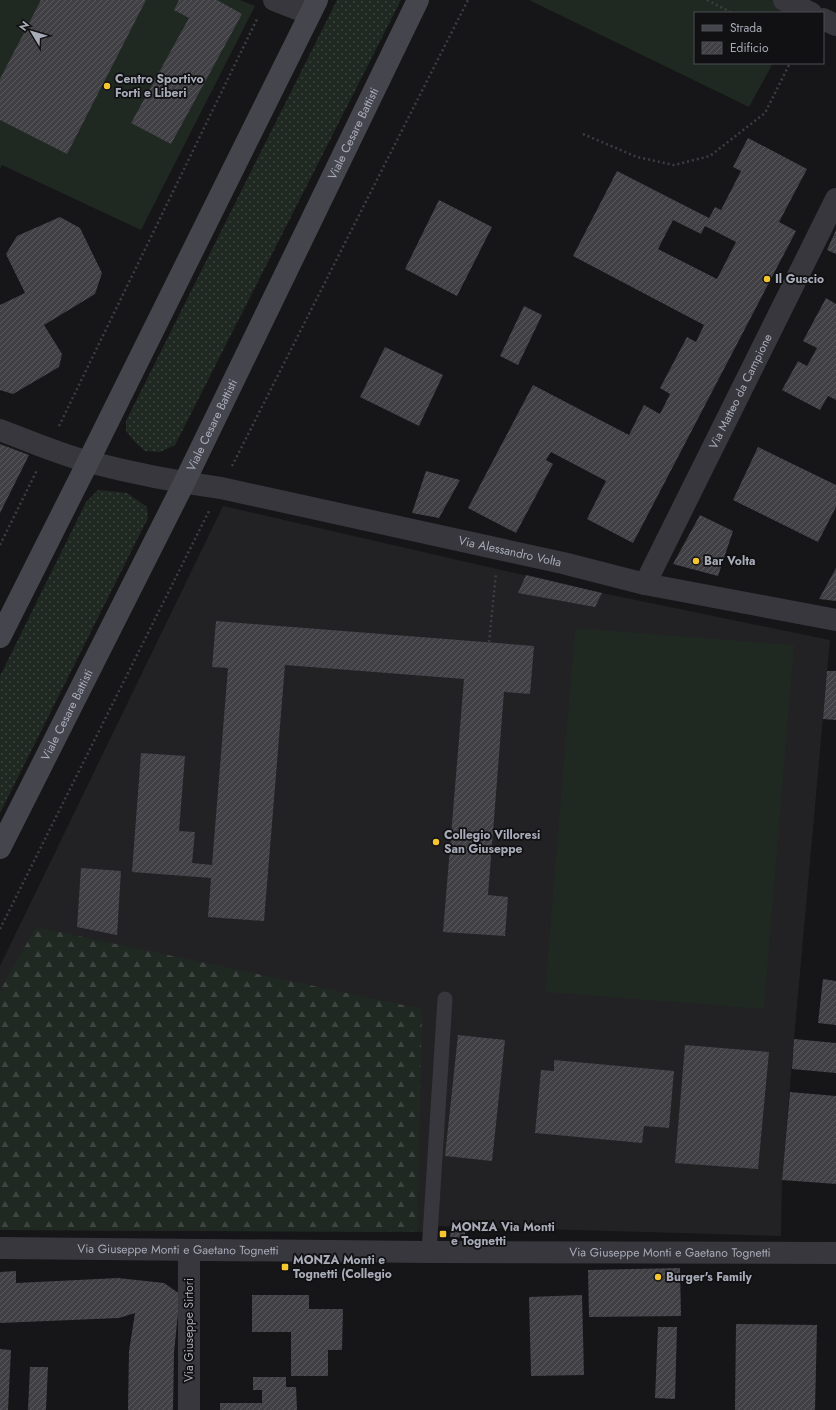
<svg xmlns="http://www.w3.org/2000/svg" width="836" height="1410" font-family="Jost,sans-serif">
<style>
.built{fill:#222225}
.grass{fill:url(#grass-dots)}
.forest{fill:url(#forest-firs)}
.garden{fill:#202822}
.building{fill:url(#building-hatch);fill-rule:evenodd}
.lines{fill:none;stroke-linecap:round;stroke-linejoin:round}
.path{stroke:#3d3e44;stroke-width:2.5;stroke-dasharray:2 3;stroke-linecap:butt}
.service{stroke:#37373d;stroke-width:15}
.pedestrian{stroke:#37373d;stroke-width:22}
.minor{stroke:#37373d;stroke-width:22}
.secondary{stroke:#45464d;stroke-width:22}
.poi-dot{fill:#f6c630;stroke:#111113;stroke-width:1.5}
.labels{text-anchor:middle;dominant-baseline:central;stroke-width:3.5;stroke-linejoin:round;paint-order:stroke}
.poi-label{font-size:12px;font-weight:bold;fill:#a8abb8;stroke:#111113;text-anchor:start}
.street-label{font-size:12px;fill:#a8abb8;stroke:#111113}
</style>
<defs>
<pattern id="grass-dots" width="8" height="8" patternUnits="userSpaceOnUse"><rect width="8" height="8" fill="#202822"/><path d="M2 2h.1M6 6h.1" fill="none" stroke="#3e4440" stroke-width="1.8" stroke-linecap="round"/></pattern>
<pattern id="forest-firs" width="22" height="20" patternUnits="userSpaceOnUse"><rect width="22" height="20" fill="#202822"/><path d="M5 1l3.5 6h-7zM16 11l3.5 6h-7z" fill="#3e4440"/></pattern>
<pattern id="building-hatch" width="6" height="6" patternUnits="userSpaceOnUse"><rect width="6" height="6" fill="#404045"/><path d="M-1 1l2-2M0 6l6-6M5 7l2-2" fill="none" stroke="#59595e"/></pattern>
</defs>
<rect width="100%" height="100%" fill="#161618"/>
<path class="built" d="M223,506L602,593L830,640L794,1039L782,1180L781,1236L438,1226L430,1232L0,1230V966Z"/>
<g class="grass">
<path d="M337,0H401L175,445L160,452L145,451L135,442L126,431V421Z"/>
<path d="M98,490L127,493L147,507L148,518L0,813V676L86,502Z"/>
</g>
<path class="forest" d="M36,927L422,1009L417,1232L0,1230V991Z"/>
<g class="garden">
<path d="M0,0H240L255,6L141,230L2,165L0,169Z"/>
<path d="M529,0H807L800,13H695V63H773L749,107Z"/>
<path d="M575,628L794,645L764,1009L545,992Z"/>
</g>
<g class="building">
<path d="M41,0H146L67,154L0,120V79Z"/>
<path d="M179,0H217L242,14L171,144L131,123L189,18L174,10Z"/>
<path d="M748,138L807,169L779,222L796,231L633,543L587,519L606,481L551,452L546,460L553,464L516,533L468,508L533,385L629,435L644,405L660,414L670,394L660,388L687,337L696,342L704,325L573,256L617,171L709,218L715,207L721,210L741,171L733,167ZM673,220L701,234L705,226L736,242L717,279L658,249Z"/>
<path d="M439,200L492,227L457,296L405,269Z"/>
<path d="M60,217L80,228L102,273L95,294L44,325L62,354L59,367L13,394L0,390V305L25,293L6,254L17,236Z"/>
<path d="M836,230V254L827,250Z"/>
<path d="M826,298L836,304V400L828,396L820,410L782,390L798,361L807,366L817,348L803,341Z"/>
<path d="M524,306L542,315L518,365L500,356Z"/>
<path d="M385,347L443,375L419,426L360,397Z"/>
<path d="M0,444L29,455L0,513Z"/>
<path d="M758,447L836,485V507L818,542L733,500Z"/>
<path d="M426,471L460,480L439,518L412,513Z"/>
<path d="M700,515L733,531L718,576L673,564Z"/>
<path d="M836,568V601L819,599Z"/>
<path d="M526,575L602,593L595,607L518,593Z"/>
<path d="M216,621L534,646L530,694L504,692L488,895L508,897L505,936L443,932L464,679L285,665L264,921L208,917L211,878L132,872L141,753L185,756L179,831L195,832L192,863L212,865L228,668L212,667Z"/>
<path d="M827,671H836V720L823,719Z"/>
<path d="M81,868L121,871L117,935L77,927Z"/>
<path d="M823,979L836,981V1025L818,1023Z"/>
<path d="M458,1035L505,1040L492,1161L445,1156Z"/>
<path d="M794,1039L836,1043V1073L792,1069Z"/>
<path d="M685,1045L769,1052L758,1169L675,1163Z"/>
<path d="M554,1060L674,1071L669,1128L644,1126L642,1143L535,1133L541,1070L554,1071Z"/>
<path d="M790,1092L836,1096V1184L782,1180Z"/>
<path d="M451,1229L465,1230V1238L450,1237Z"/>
<path d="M680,1268L681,1316L589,1317L588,1270Z"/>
<path d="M16,1271V1283L118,1278L164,1283L180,1294L174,1352L173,1410H128L129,1351L135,1313L119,1318L0,1323V1272Z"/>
<path d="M252,1295H309V1309H343L342,1350H328V1376H291V1332H252Z"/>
<path d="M582,1295L584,1375L531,1376L529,1297Z"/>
<path d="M736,1324L817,1325L815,1410H735Z"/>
<path d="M658,1327H677L675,1399L655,1398Z"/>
<path d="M0,1349L11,1350L8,1410H0Z"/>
<path d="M30,1367H48L46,1410H28Z"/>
<path d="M253,1377H286V1387H296L297,1410H220V1403H262V1390H253Z"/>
</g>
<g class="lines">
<g class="path">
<path d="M707,0L732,13"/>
<path d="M583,134L637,157L674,165L710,156L765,113L790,63"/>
<path d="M59,426L258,17"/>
<path d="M232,466L468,0"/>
<path d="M0,545L37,470"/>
<path d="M489,642L496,573"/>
<path d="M0,929L209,511"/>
</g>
<path class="service" d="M429,1252L445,999"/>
<g class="pedestrian">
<path d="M274,0L310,14"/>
<path d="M784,0L811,13"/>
<path d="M823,19L836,25"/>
</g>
<g class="minor">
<path id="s1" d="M0,430C29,441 59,454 89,462C132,473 177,482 221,488L563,563L645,584L836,620"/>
<path id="s2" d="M645,584L836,199"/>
<path id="s3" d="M0,1248L429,1252L836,1253"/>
<path d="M189,1410V1250"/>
</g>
<g class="secondary">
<path d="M0,637L88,462L317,0"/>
<path id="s4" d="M0,848L184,483L418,0"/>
</g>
</g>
<g class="poi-dot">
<circle cx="107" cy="86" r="4"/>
<circle cx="767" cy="279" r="4"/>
<circle cx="696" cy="561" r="4"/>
<circle cx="436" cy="842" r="4"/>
<rect x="439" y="1230" width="8" height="8" rx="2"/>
<rect x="281" y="1263" width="8" height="8" rx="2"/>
<circle cx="658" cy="1277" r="4"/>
</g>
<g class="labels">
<g class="poi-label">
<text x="115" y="79">Centro Sportivo<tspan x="115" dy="14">Forti e Liberi</tspan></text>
<text x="775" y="279">Il Guscio</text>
<text x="704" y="561">Bar Volta</text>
<text x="444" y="835">Collegio Villoresi<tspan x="444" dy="14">San Giuseppe</tspan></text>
<text x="451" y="1227">MONZA Via Monti<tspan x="451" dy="14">e Tognetti</tspan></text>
<text x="293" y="1260">MONZA Monti e<tspan x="293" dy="14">Tognetti (Collegio</tspan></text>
<text x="666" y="1277">Burger's Family</text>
</g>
<g class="street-label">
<text stroke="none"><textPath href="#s4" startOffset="797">Viale Cesare Battisti</textPath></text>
<text stroke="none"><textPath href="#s2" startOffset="215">Via Matteo da Campione</textPath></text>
<text stroke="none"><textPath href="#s4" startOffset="473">Viale Cesare Battisti</textPath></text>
<text stroke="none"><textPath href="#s1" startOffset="525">Via Alessandro Volta</textPath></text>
<text stroke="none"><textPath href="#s4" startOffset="149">Viale Cesare Battisti</textPath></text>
<text stroke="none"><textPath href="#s3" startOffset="178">Via Giuseppe Monti e Gaetano Tognetti</textPath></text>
<text stroke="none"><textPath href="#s3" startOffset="670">Via Giuseppe Monti e Gaetano Tognetti</textPath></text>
<text transform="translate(189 1330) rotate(-90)">Via Giuseppe Sirtori</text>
</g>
</g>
<rect x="694" y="12" width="130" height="52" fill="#111113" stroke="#4d4f55"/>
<rect x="702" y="25" width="20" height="6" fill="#45464d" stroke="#4d4f55"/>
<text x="730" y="32" font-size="12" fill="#a8abb8">Strada</text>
<rect x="702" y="42" width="20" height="12" fill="url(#building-hatch)" stroke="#4d4f55"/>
<text x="730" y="52" font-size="12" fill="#a8abb8">Edificio</text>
<g transform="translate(32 32) rotate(308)" stroke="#111113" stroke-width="3" paint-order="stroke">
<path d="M0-3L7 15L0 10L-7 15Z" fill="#a8abb8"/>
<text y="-6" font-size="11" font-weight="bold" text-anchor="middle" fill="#a8abb8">N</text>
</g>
</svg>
